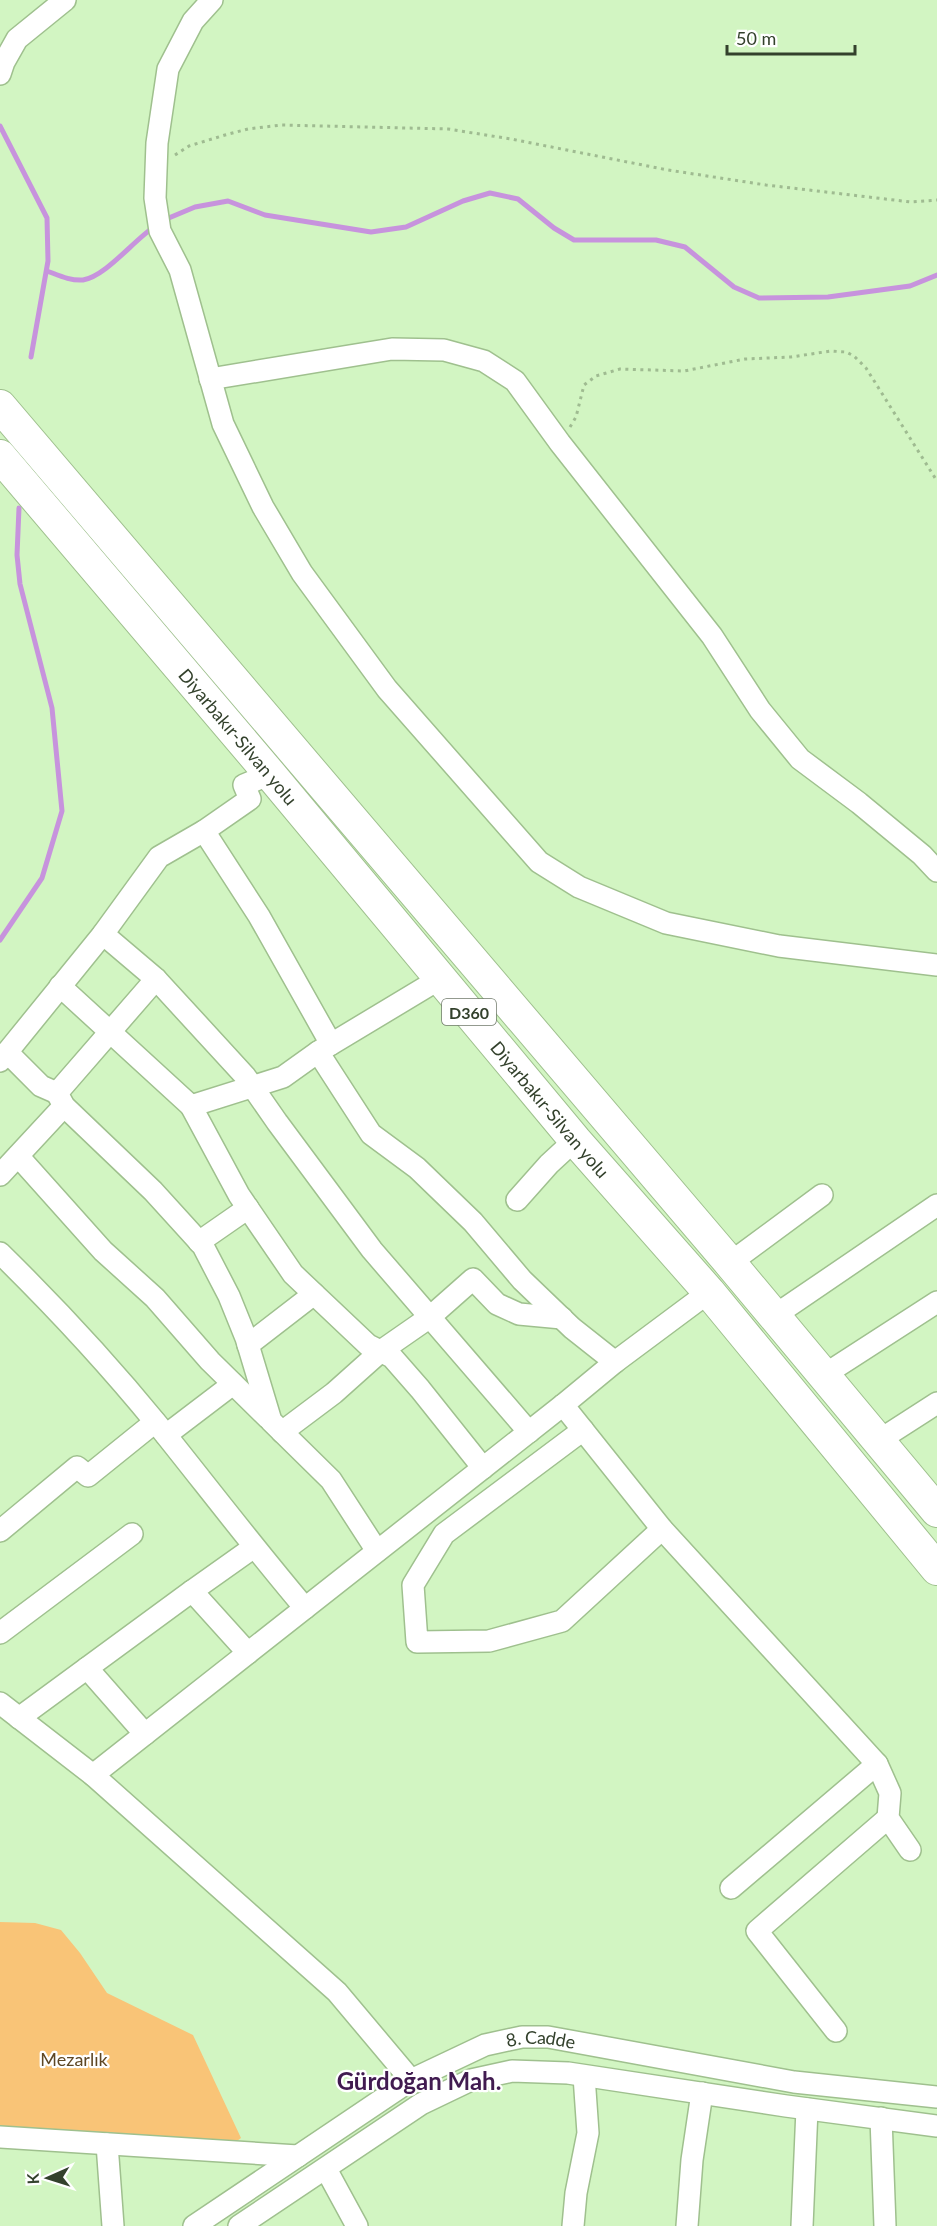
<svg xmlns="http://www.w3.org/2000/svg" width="937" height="2226" font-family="Lato,sans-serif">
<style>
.green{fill:#f9c477}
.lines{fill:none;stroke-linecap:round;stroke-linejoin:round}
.stream{stroke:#c793dd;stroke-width:5}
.minor-casing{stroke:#9fc08e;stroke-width:24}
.highway-casing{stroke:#9fc08e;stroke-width:34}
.path{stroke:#9fbb91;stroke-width:3;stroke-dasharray:3 4.5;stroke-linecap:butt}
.minor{stroke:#fff;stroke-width:21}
.highway{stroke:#fff;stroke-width:32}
.labels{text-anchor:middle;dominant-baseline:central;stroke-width:4.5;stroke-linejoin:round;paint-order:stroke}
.shield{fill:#fff;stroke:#707a6b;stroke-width:1.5}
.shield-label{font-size:16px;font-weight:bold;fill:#33412c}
.street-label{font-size:18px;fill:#33412c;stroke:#fff}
.park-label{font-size:18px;fill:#5e4724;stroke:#fff}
.district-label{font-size:24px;font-weight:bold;fill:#411b50;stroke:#fff}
</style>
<rect width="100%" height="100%" fill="#d2f5c2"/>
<path class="green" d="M0,1922L35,1923L61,1930L80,1953L107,1993L193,2035L241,2138L234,2143L0,2128Z"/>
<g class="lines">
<g class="stream">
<path d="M0,126L47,218L48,261L31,357"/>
<path d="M164,220L195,207L228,201L265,215L371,232L406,227L463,201L490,193L518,199L554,228L574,240H656L685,247L734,287L759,298L828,297L910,286L937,275"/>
<path d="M47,271C58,275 70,281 83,280C106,276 134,240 154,227"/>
<path d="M0,940L42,878L62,811L52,708L20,584L17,555L19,508"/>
</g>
<g class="minor-casing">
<g id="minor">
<path d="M212,0L193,21L168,69L157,143L155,198L160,231L180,270L223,424L263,507L302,573L387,689L539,862L579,887L666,923L779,946L937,965"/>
<path d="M0,74L4,62L17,39L65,0"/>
<path d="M210,379L392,349L444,350L484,361L515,381L560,443L712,636L760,710L800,759L859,803L922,855L937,871"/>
<path d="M204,831L259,916L331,1044"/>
<path d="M103,934L156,979L245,1076L277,1122L372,1250L529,1432"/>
<path d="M156,979L57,1093L64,1106L153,1191L203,1246L229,1296L246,1338L271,1421L331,1480L377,1551"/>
<path d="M60,986L191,1106L239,1195L293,1274L368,1345L392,1357L420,1389L483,1468"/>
<path d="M7,1052L41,1086L57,1093"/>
<path d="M318,1052L371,1134L417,1168L473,1222L522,1280L572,1328L615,1362"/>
<path d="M0,1061L103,934L159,857L204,831L250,799L244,785L270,774"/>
<path d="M191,1106L283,1077L318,1052L441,978"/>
<path d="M18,1156L103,1251L155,1298L210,1361L268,1418"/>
<path d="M0,1175L64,1106"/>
<path d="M517,1200L549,1164L575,1140"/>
<path d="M199,1242L248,1208"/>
<path d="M0,1253C55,1307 108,1364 157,1424C206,1485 254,1548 305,1608"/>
<path d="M730,1263L822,1195"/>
<path d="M774,1316L937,1205"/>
<path d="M248,1345L314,1294"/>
<path d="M824,1375L937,1302"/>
<path d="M563,1405L662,1529L877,1764L890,1793L888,1818L910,1850"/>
<path d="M583,1430L444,1534L413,1585L417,1642L489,1641L562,1621L662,1529"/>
<path d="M282,1432L334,1393L381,1351L430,1317L473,1279L497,1304L519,1314L562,1318"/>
<path d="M166,1435L233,1384"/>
<path d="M878,1441L937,1403"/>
<path d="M0,1531L77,1467L88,1476L155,1422"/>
<path d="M192,1591L254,1547"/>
<path d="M0,1633L132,1534"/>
<path d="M87,1668L145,1734"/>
<path d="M0,1703L93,1775L337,1992L411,2080"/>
<path d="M19,1718L192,1591L248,1653"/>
<path d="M93,1775L563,1405L615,1362L709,1292"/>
<path d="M731,1888L877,1764"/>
<path d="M836,2031L757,1931L888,1818"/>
<path d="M881,2118L885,2226"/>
<path d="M0,2137L298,2156"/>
<path d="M107,2144L113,2226"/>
<path d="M326,2169L357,2226"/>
<path id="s1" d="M194,2226L411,2080L485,2045L522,2037H548L794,2082L937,2097"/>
<path d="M239,2226L421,2104L471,2080L512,2071L568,2073L786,2106L937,2126"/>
<path d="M573,2226L576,2193L588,2133L584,2076"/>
<path d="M687,2226L692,2160L702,2093"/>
<path d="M802,2226L807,2109"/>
</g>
</g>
<g class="highway-casing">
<g id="highway">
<path d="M0,406L730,1263L937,1511"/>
<path id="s2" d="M0,456L270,774L575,1140L709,1292L937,1569"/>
</g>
</g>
<g class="path">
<path d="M175,155L189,146L225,135L248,129L281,125L448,129L511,139L668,170L766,185L911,202L937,200"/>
<path d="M570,427L576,417L584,385L596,376L620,369L684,371L745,359L791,357L831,351L846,352L854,356L866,368L937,481"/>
</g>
<use href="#minor" class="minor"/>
<use href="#highway" class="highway"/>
</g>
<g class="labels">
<rect class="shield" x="442" y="999" width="54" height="26" rx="4.5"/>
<g class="shield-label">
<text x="469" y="1012">D360</text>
</g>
<g class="street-label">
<text stroke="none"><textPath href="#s2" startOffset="368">Diyarbakır-Silvan yolu</textPath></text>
<text stroke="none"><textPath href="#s2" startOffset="854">Diyarbakır-Silvan yolu</textPath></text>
<text stroke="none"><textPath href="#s1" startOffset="400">8. Cadde</textPath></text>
</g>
<g class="park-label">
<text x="74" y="2059">Mezarlık</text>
</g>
<g class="district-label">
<text x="419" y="2080">Gürdoğan Mah.</text>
</g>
</g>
<g transform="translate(48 2178) rotate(267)" stroke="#ffffff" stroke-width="4.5" paint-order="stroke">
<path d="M0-4.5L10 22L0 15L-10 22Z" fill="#33412c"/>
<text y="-9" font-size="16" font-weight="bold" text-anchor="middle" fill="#33412c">K</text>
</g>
<path d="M727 45v9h128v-9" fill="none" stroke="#33412c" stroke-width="3"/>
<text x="736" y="45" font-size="18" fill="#33412c" stroke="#ffffff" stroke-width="4.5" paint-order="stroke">50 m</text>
</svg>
